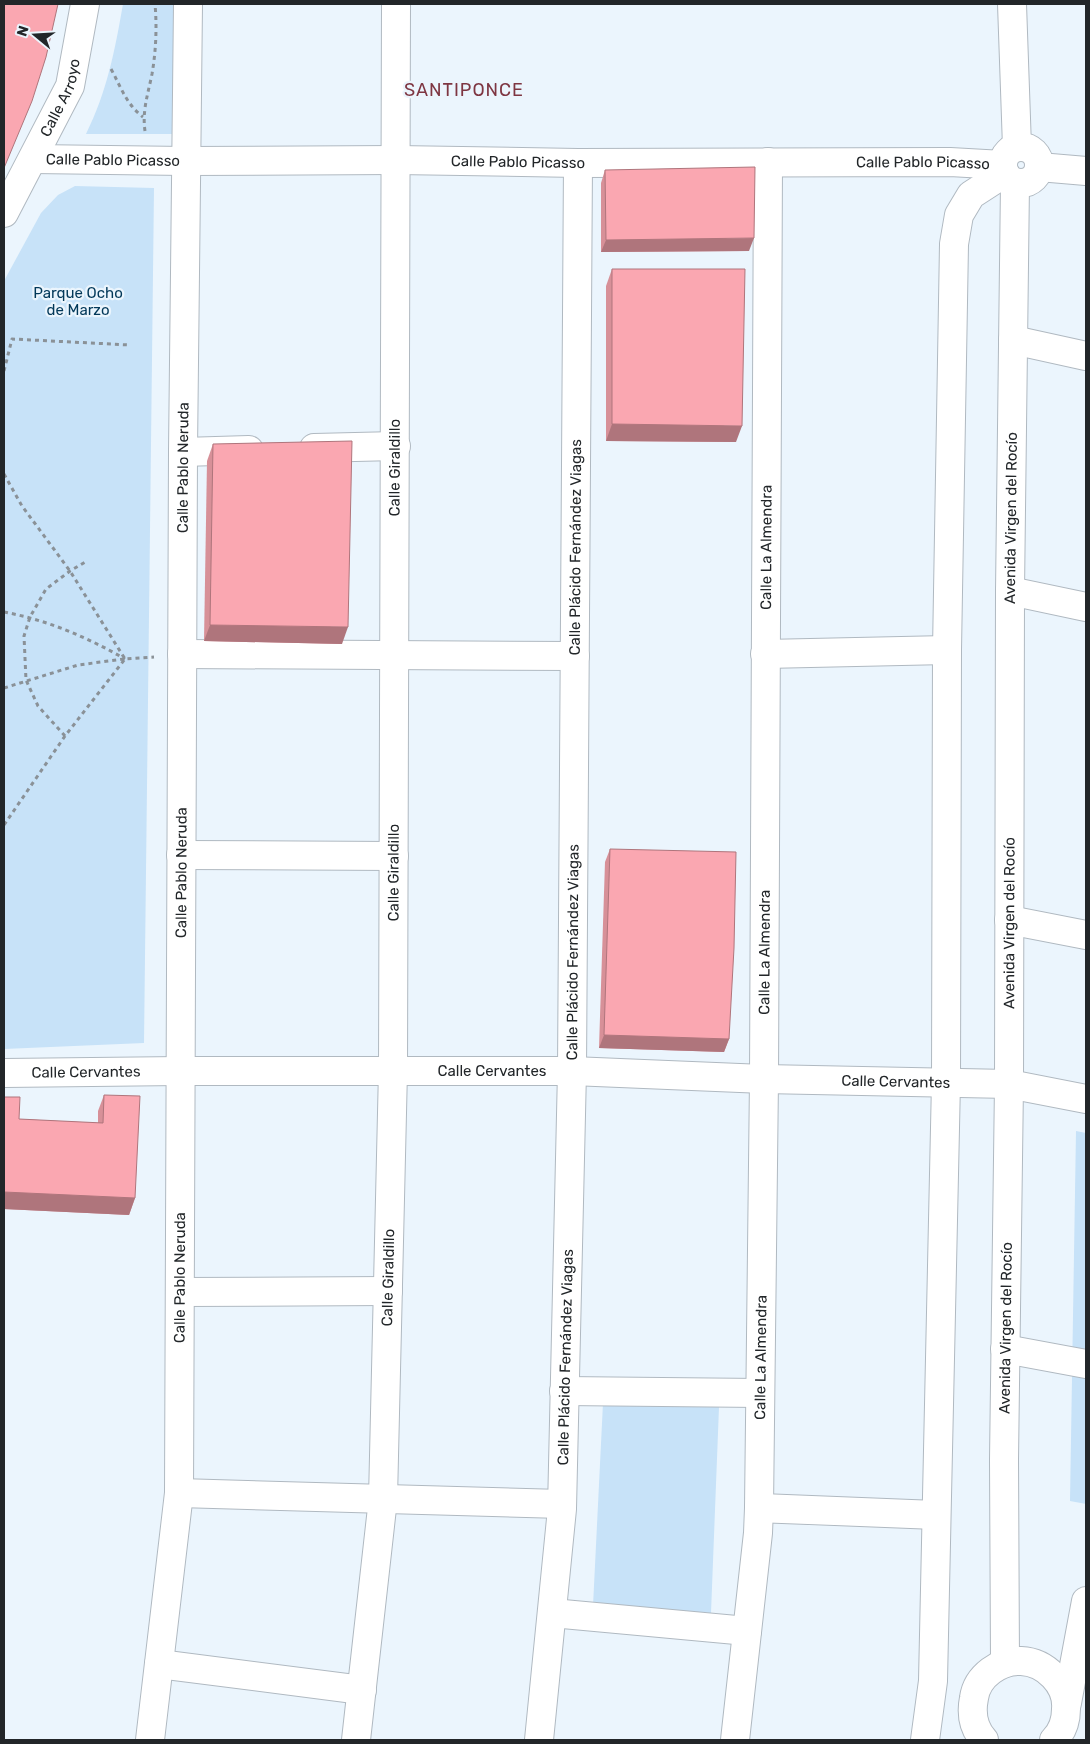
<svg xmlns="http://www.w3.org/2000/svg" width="1090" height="1744" font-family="Rubik,sans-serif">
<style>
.green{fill:#c7e2f8}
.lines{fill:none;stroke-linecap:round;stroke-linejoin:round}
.minor-casing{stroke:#b0b9c1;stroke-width:30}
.path{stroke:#8a9197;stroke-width:3;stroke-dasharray:4 4;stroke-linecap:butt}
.minor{stroke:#fff;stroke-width:28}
.wall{fill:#d79098}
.shaded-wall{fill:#af757c}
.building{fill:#faa7b1;stroke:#af757c}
.labels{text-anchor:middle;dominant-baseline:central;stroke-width:4.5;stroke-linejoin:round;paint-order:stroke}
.street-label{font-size:15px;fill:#222629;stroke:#ebf5fd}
.park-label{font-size:15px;fill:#023859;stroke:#ebf5fd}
.quarter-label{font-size:18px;letter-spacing:1px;fill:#7e3642;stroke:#ebf5fd}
</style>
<rect width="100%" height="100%" fill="#ebf5fd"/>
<g class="green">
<path d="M123,4H183L182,134H86C107,92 115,50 123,4Z"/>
<path d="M75,186L154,188L144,1043L4,1049V281L41,213L58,195Z"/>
<path d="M1076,1131L1086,1133V1504L1070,1501Z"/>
<path d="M603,1403L719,1407L711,1613L593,1606Z"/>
</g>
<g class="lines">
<g class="minor-casing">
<g id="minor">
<path d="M1012,4L1017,147"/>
<circle cx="1021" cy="165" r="18"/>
<path id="s1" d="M33,159L185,161L397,160L578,163L950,162L1003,165"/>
<path d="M1039,167L1086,171"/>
<path id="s2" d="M4,213L70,86L85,4"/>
<path d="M1013,340L1086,356"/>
<path d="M314,448L396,446"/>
<path d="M183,452L249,450"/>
<path d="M1010,591L1086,607"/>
<path d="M182,654L575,656"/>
<path d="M765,654L947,650"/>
<path d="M181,855L394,856"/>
<path d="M1009,920L1086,935"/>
<path id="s3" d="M4,1073L180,1071H572L764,1079L1009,1084L1086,1099"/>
<path d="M180,1292L388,1291"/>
<path d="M1005,1349L1086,1364"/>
<path d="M564,1391L760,1393"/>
<path d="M179,1493L562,1504"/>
<path d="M759,1508L936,1515"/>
<path d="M552,1613L747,1631"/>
<path id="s4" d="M1005,1663L1004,1460L1009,1084L1010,591L1015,183"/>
<path d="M159,1664L362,1690"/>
<path d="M1067,1703L1086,1601"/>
<path id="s5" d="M150,1740L179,1493L183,452L188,4"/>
<path id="s6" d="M356,1740L383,1499L393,1070L396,4"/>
<path id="s7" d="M539,1740L562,1509L572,1071L578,163"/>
<path id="s8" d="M735,1740L758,1533L759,1508L764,1079L768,162"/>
<path d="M925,1740L933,1681L946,1082L947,650L954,244L959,215L971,195L1005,173"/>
<path d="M984,1740C973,1728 971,1713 974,1698C977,1676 1000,1660 1021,1661C1046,1662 1068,1685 1066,1709C1066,1721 1063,1731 1054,1740"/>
</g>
</g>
<g class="path">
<path d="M111,69C121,87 126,104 143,117"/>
<path d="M145,131C142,111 148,94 152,74C156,51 157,27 155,4"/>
<path d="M4,371L12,339L130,345"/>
<path d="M4,474L22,506L70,571L125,659"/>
<path d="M4,612C47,620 87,637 125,659"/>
<path d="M4,688L78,665L124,659"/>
<path d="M65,736L38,706L26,680L24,636L30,617L46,589L70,571L87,561"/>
<path d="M4,825L65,736L125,659L154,657"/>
</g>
<use href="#minor" class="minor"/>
</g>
<g class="wall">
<path d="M605,170L749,251L601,252V183Z"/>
<path d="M612,269L736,442L606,441V286Z"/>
<path d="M213,444L342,644L204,641L207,461Z"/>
<path d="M610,849L729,1039L724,1052L599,1048L605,862Z"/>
<path d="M104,1095L135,1198L129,1215L4,1209V1097L19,1119L98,1123V1111Z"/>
</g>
<g class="shaded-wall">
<path d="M754,238L749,251L601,252L606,240Z"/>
<path d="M612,424L742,426L736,442L606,441Z"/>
<path d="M210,625L348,627L342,644L204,641Z"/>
<path d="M604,1035L729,1039L724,1052L599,1048Z"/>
<path d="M4,1192L135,1198L129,1215L4,1209Z"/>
</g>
<g class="building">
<path d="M4,4H58L46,57L32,101L4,168Z"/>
<path d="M755,167L754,238L606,240L605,170Z"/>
<path d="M612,269H745L742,426L612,424Z"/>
<path d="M352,441L348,627L210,625L213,444Z"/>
<path d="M610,849L736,852L734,948L729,1039L604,1035Z"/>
<path d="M104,1095L140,1096L135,1198L4,1192V1097H20L19,1119L103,1123Z"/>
</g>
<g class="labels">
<g class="street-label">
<text stroke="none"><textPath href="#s2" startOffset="129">Calle Arroyo</textPath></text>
<text stroke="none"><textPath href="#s1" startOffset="80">Calle Pablo Picasso</textPath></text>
<text stroke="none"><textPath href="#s1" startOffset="485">Calle Pablo Picasso</textPath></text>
<text stroke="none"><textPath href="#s1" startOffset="890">Calle Pablo Picasso</textPath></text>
<text stroke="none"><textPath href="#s5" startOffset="1274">Calle Pablo Neruda</textPath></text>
<text stroke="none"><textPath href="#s6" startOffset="1274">Calle Giraldillo</textPath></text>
<text stroke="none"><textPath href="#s4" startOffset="1145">Avenida Virgen del Rocío</textPath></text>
<text stroke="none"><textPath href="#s7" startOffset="1194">Calle Plácido Fernández Viagas</textPath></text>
<text stroke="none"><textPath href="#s8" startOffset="1194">Calle La Almendra</textPath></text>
<text stroke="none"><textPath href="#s5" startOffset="869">Calle Pablo Neruda</textPath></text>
<text stroke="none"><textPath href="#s6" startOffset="869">Calle Giraldillo</textPath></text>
<text stroke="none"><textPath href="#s4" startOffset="740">Avenida Virgen del Rocío</textPath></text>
<text stroke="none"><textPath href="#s7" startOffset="789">Calle Plácido Fernández Viagas</textPath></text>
<text stroke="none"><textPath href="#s8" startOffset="789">Calle La Almendra</textPath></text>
<text stroke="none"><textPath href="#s3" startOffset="488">Calle Cervantes</textPath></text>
<text stroke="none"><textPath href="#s3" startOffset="82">Calle Cervantes</textPath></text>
<text stroke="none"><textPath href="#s3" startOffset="892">Calle Cervantes</textPath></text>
<text stroke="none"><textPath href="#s5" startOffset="464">Calle Pablo Neruda</textPath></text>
<text stroke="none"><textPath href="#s6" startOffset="464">Calle Giraldillo</textPath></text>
<text stroke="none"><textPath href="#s4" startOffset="335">Avenida Virgen del Rocío</textPath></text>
<text stroke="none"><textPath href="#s7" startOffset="384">Calle Plácido Fernández Viagas</textPath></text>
<text stroke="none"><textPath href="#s8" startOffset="384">Calle La Almendra</textPath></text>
</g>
<g class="park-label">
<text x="78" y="293">Parque Ocho<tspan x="78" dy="17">de Marzo</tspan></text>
</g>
<g class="quarter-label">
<text x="464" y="90">SANTIPONCE</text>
</g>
</g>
<rect width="1090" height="1744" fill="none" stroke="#222629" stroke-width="10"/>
<g transform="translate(35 35) rotate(288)" stroke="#ebf5fd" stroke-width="4" paint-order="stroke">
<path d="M0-4L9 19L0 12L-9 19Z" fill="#222629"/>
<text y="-8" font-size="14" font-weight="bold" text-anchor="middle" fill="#222629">N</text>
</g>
</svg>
